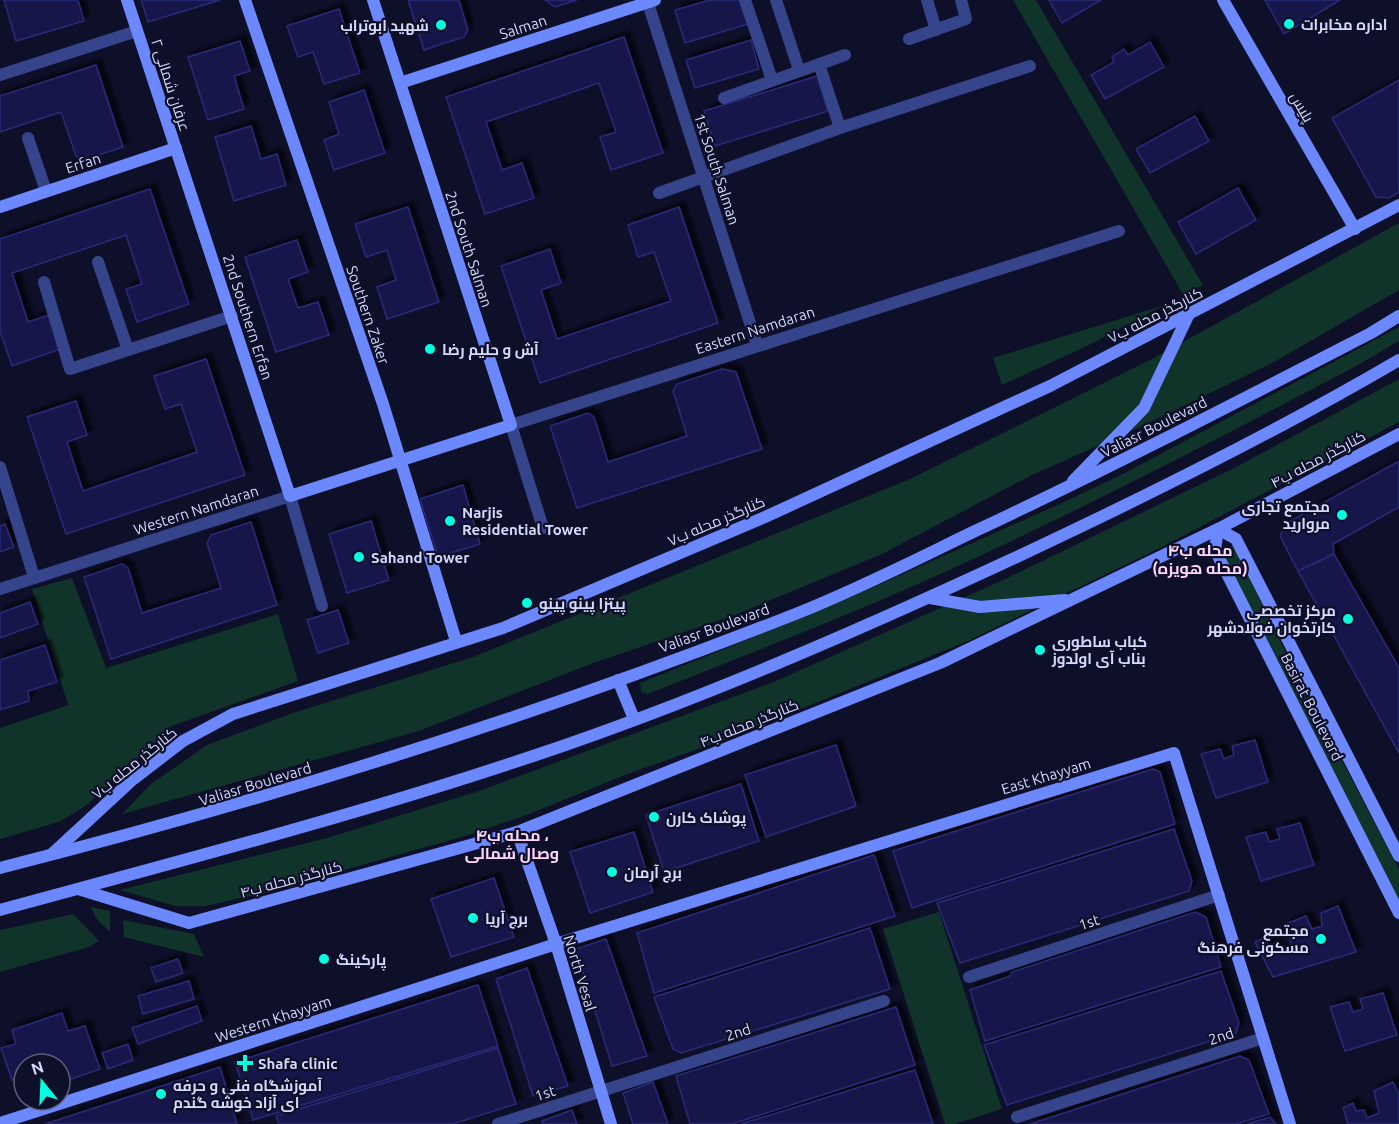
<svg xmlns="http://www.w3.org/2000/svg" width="1399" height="1124" font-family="Ubuntu,Cairo,sans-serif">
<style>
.green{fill:#10332a}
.building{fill:#19194b;stroke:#292a78;stroke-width:1.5;filter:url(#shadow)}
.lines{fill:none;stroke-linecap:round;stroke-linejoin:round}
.street{stroke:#36458b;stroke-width:12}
.secondary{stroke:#6c88ff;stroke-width:12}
.poi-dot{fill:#01ffe2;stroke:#0e0f28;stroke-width:2}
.labels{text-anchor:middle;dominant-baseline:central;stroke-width:4.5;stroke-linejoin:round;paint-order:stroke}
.poi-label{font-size:15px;font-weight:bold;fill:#d5daff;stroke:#0e0f28;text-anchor:start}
.street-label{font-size:15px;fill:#d5daff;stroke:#0e0f28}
.neighbourhood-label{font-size:16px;font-weight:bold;fill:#ffd7f9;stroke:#0e0f28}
</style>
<defs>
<filter id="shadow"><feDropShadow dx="5.5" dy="-5.5" stdDeviation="1.5" flood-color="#0009"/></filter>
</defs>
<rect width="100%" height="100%" fill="#0e0f28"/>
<g class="green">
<path d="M1013,0H1036L1203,285L1184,296Z"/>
<path d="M1399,223V290L1274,362L1138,428L1032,475L882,554L735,615L596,662L419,731L122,814L151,784L207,745L293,713L473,657L910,479L1150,360Z"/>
<path d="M1165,305L1085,347L1002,385L993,358Z"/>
<path d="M1399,327V341L1358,365C1222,437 1085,508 945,572C848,616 748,654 648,694L641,692L640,683L831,606L1053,507L1121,475Z"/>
<path d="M1399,379V422L1164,546L968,641L732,737L625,775L527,815L465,836L263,893L206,906H175L120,890L327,838L479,791L776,681L1001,581L1236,467Z"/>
<path d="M1233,545L1304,689L1399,869V901L1222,551Z"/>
<path d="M72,578L106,668L278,614L298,681L172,726L87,805L59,822L0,839V728L68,705L32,589Z"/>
<path d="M91,907L110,911V932L96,918Z"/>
<path d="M939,912L1002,1109L955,1124H945L883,929Z"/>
<path d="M73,914L99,941L89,947L0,972V930Z"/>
<path d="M123,920L194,934L204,957L124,937Z"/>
</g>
<g class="building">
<path d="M4,0H78L84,21L16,41Z"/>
<path d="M141,0H220L148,22Z"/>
<path d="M408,0H459L468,30L464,37L424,50Z"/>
<path d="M545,0H577L555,7Z"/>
<path d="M710,0H741L748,24L685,43L675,10Z"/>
<path d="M1049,0H1101L1062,23Z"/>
<path d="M1265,0H1340L1284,34Z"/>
<path d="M339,9L360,73L324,84L313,52L298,57L287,26Z"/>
<path d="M624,37L663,153L611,170L600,137L616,132L599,83L486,122L502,170L522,163L534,198L485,214L446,97Z"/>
<path d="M751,40L759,69L695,88L686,60Z"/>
<path d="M240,41L250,71L234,76L244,109L208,120L188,57Z"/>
<path d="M1150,42L1164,67L1105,99L1091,75L1114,62L1112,57L1124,49L1128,55Z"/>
<path d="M96,65L123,147L84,160L76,156L61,112L0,132V96Z"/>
<path d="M817,76L828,111L715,146L704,111Z"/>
<path d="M1399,80V192L1389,198L1376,197L1332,118Z"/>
<path d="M364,90L385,153L334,170L324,140L339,134L329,102Z"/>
<path d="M1195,116L1209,141L1150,173L1136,149Z"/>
<path d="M251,126L261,159L277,154L286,185L234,201L215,137Z"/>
<path d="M1238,188L1256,220L1196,254L1178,222Z"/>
<path d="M150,189L189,304L137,322L126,289L142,284L126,235L12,273L28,322L49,315L60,349L12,366L0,331V239Z"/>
<path d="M408,207L439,302L387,319L377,287L396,280L387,250L366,257L355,224Z"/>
<path d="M679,207L718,323L540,383L501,266L550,249L561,283L541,290L557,339L671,301L654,252L638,257L628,225Z"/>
<path d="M297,240L308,272L288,279L298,308L318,302L329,335L276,352L245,257Z"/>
<path d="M206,359L245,475L66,534L27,417L76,401L87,435L67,442L83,491L197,452L181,404L165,409L154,376Z"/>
<path d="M722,369L736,372L762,449L577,508L550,426L588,413L594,417L608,462L687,436L673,391L677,384Z"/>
<path d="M1399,461V507L1333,544L1334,554L1298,571L1280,536L1285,524Z"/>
<path d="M463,485L480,544L438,557L420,499Z"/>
<path d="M371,521L389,580L347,593L329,534Z"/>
<path d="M251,522L277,605L111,659L84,577L122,564L128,568L142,613L221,588L207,543L211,535Z"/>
<path d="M5,524L14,547L0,552V526Z"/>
<path d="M1334,554L1399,668V753L1298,571Z"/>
<path d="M30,602L38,624L0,638V613Z"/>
<path d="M338,610L349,643L318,653L307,620Z"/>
<path d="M45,645L57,682L28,691L29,701L0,710V660Z"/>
<path d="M1255,740L1268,782L1216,798L1201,754L1220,749L1224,759L1234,755L1232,746Z"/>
<path d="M836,745L856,806L766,837L745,775Z"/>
<path d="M1153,769L1160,772L1175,824L912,908L893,851Z"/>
<path d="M741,784L759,841L664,872L646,815Z"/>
<path d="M1300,823L1314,865L1261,881L1246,837L1266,832L1269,842L1280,839L1277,829Z"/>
<path d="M1174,829L1192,881L1189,891L960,963L937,903Z"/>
<path d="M634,832L653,892L590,913L570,852Z"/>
<path d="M874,855L895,916L654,993L637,933Z"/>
<path d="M494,878L514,937L451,957L431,899Z"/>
<path d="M1338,906L1356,952L1273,977L1255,942L1266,937L1269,945L1276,943L1280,952L1292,947L1286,924L1306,916L1312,929L1322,926L1321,913Z"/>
<path d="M1195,912L1206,917L1221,967L985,1041L970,990L1010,976L1012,972Z"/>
<path d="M870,928L890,989L681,1053L673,1049L654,997Z"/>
<path d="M606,939L647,1056L612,1066L576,949Z"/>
<path d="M178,959L183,973L156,982L151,968Z"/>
<path d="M527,968L568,1086L533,1096L496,979Z"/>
<path d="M1221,971L1239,1023L1236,1033L1007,1105L984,1045Z"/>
<path d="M189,981L194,999L143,1014L138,996Z"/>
<path d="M478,985L498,1046L253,1120L235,1062Z"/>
<path d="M1383,993L1397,1035L1345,1051L1330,1007L1349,1002L1353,1012L1363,1009L1360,999Z"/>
<path d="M197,1006L202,1021L138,1044L132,1028Z"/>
<path d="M896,1007L915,1065L732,1124H690L676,1076Z"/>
<path d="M62,1013L68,1031L85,1026L100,1069L60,1083V1064H24V1092L19,1078L12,1080L1,1048L16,1044L12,1030Z"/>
<path d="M128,1044L133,1060L108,1069L102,1053Z"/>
<path d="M498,1048L516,1104L453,1124H279L276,1116Z"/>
<path d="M1240,1056L1249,1060L1269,1114L1236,1124H1030Z"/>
<path d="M220,1067L237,1124H45Z"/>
<path d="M915,1070L933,1124H741Z"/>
<path d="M653,1082L668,1124H633L623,1093Z"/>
<path d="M1393,1082L1399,1094V1124H1348L1343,1108L1353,1103L1356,1111L1364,1110L1367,1118L1379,1113L1374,1091Z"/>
<path d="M572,1110L577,1124H543L542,1121Z"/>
<path d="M1270,1117L1276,1124H1247Z"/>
</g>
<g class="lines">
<g class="street">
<path d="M647,0L757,345"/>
<path d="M745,0L772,80"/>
<path d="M776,0L799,70"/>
<path d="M927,0L936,30"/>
<path d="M909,39L966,19L961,0"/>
<path d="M819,64L840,128"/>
<path d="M0,75L137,31"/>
<path d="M724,98L845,55"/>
<path d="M28,138L46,191"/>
<path d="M659,193L840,128L1030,66"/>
<path d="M98,262L128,350"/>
<path d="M44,282L70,369L232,316"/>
<path d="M0,467L34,577"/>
<path d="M543,528L511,425L1119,231"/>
<path d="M0,589L290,496L322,606"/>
<path d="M969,977L1219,895"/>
<path d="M1017,1117L1263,1038"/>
<path d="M498,1124L884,1001"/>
</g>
<g class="secondary">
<path d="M127,0L290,496L511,425L373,0"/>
<path d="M245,0L383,404L456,641"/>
<path d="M1223,0L1355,229"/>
<path d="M400,83L655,0"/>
<path d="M0,207L176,148"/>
<path d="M1073,481L1144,408L1189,314"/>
<path d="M930,598L980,607L1065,600"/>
<path d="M618,680L634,719"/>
<path d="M517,832L556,944L611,1124"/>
<path d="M52,854L131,781L183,741L233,714L503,628L765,517L1050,386L1399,205"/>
<path d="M1399,856L1236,539L1218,529L1215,550L1399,913"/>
<path d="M0,868C272,799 537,716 798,613C858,589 915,560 973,532C1108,469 1239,401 1371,333L1399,316"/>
<path d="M78,889L189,923L517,832L940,663L1218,529L1399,434"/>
<path d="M0,910C180,861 361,814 539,754C699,700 855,632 1008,561C1141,499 1273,434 1399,360"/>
<path d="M0,1123L556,944L1174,753L1290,1124"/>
</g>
</g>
<g class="poi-dot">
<circle cx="1289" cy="24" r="6"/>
<circle cx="441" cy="25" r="6"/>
<circle cx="430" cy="349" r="6"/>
<circle cx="1342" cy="515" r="6"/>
<circle cx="450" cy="521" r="6"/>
<circle cx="359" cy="557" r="6"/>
<circle cx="527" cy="603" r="6"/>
<circle cx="1348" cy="619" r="6"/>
<circle cx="1040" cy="650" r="6"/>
<circle cx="654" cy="817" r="6"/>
<circle cx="612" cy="872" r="6"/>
<circle cx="473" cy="918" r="6"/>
<circle cx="1321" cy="939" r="6"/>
<circle cx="324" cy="959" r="6"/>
<path d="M242 1054h6v6h6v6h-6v6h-6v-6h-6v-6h6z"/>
<circle cx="161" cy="1094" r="6"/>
</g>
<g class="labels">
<g class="poi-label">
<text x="1301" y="24">اداره مخابرات</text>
<text x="429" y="25" text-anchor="end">شهید ابوتراب</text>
<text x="442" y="349">آش و حلیم رضا</text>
<text x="1330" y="506" text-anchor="end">مجتمع تجاری<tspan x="1330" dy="17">مروارید</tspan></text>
<text x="462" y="512">Narjis<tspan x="462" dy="17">Residential Tower</tspan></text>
<text x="371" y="557">Sahand Tower</text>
<text x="539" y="603">پیتزا پینو پینو</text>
<text x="1336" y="610" text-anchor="end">مرکز تخصصی<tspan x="1336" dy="17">کارتخوان فولادشهر</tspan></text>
<text x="1052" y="641">کباب ساطوری<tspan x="1052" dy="17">بناب آی اولدوز</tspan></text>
<text x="666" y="817">پوشاک کارن</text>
<text x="624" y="872">برج آرمان</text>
<text x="485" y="918">برج آریا</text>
<text x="1309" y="930" text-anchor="end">مجتمع<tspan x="1309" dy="17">مسکونی فرهنگ</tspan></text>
<text x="336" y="959">پارکینگ</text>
<text x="258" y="1063">Shafa clinic</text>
<text x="173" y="1085">آموزشگاه فنی و حرفه<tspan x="173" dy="17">ای آزاد خوشه گندم</tspan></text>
</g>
<g class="street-label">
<text transform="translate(523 27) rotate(-18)">Salman</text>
<text transform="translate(171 85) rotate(72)">عرفان شمالی ۲</text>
<text transform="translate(1302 107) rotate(60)">پلیس</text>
<text transform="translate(83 163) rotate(-18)">Erfan</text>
<text transform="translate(717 169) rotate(72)">1st South Salman</text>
<text transform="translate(469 249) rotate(72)">2nd South Salman</text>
<text transform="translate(368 315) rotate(71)">Southern Zaker</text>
<text transform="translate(1155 315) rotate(-27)">کنارگذر محله ب۷</text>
<text transform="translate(248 317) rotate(72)">2nd Southern Erfan</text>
<text transform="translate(755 330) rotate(-18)">Eastern Namdaran</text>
<text transform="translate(1154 427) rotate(-27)">Valiasr Boulevard</text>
<text transform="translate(1318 459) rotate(-28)">کنارگذر محله ب۴</text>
<text transform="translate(196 510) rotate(-18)">Western Namdaran</text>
<text transform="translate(716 521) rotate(-23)">کنارگذر محله ب۷</text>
<text transform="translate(714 628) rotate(-20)">Valiasr Boulevard</text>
<text transform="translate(1312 707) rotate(63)">Basirat Boulevard</text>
<text transform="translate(749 723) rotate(-22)">کنارگذر محله ب۴</text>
<text transform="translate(134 763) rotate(-39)">کنارگذر محله ب۷</text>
<text transform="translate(1046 776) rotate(-17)">East Khayyam</text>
<text transform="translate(255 784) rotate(-17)">Valiasr Boulevard</text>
<text transform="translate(291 879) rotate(-15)">کنارگذر محله ب۴</text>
<text transform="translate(1089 922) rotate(-18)">1st</text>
<text transform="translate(580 973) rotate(73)">North Vesal</text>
<text transform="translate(273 1019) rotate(-18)">Western Khayyam</text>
<text transform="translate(738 1032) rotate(-18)">2nd</text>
<text transform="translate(1221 1036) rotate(-18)">2nd</text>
<text transform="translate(545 1093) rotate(-18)">1st</text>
</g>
<g class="neighbourhood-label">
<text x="1200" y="550">محله ب۴<tspan x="1200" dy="18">(محله هویزه)</tspan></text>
<text x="512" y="835">محله ب۴ ،<tspan x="512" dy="18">وصال شمالی</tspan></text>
</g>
</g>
<g transform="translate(42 1082) rotate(342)"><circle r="28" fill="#0e0f28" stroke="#5e607e" stroke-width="1.5"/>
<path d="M0-4.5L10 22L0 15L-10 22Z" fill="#01ffe2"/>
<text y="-9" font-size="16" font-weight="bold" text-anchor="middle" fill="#d5daff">N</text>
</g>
</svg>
